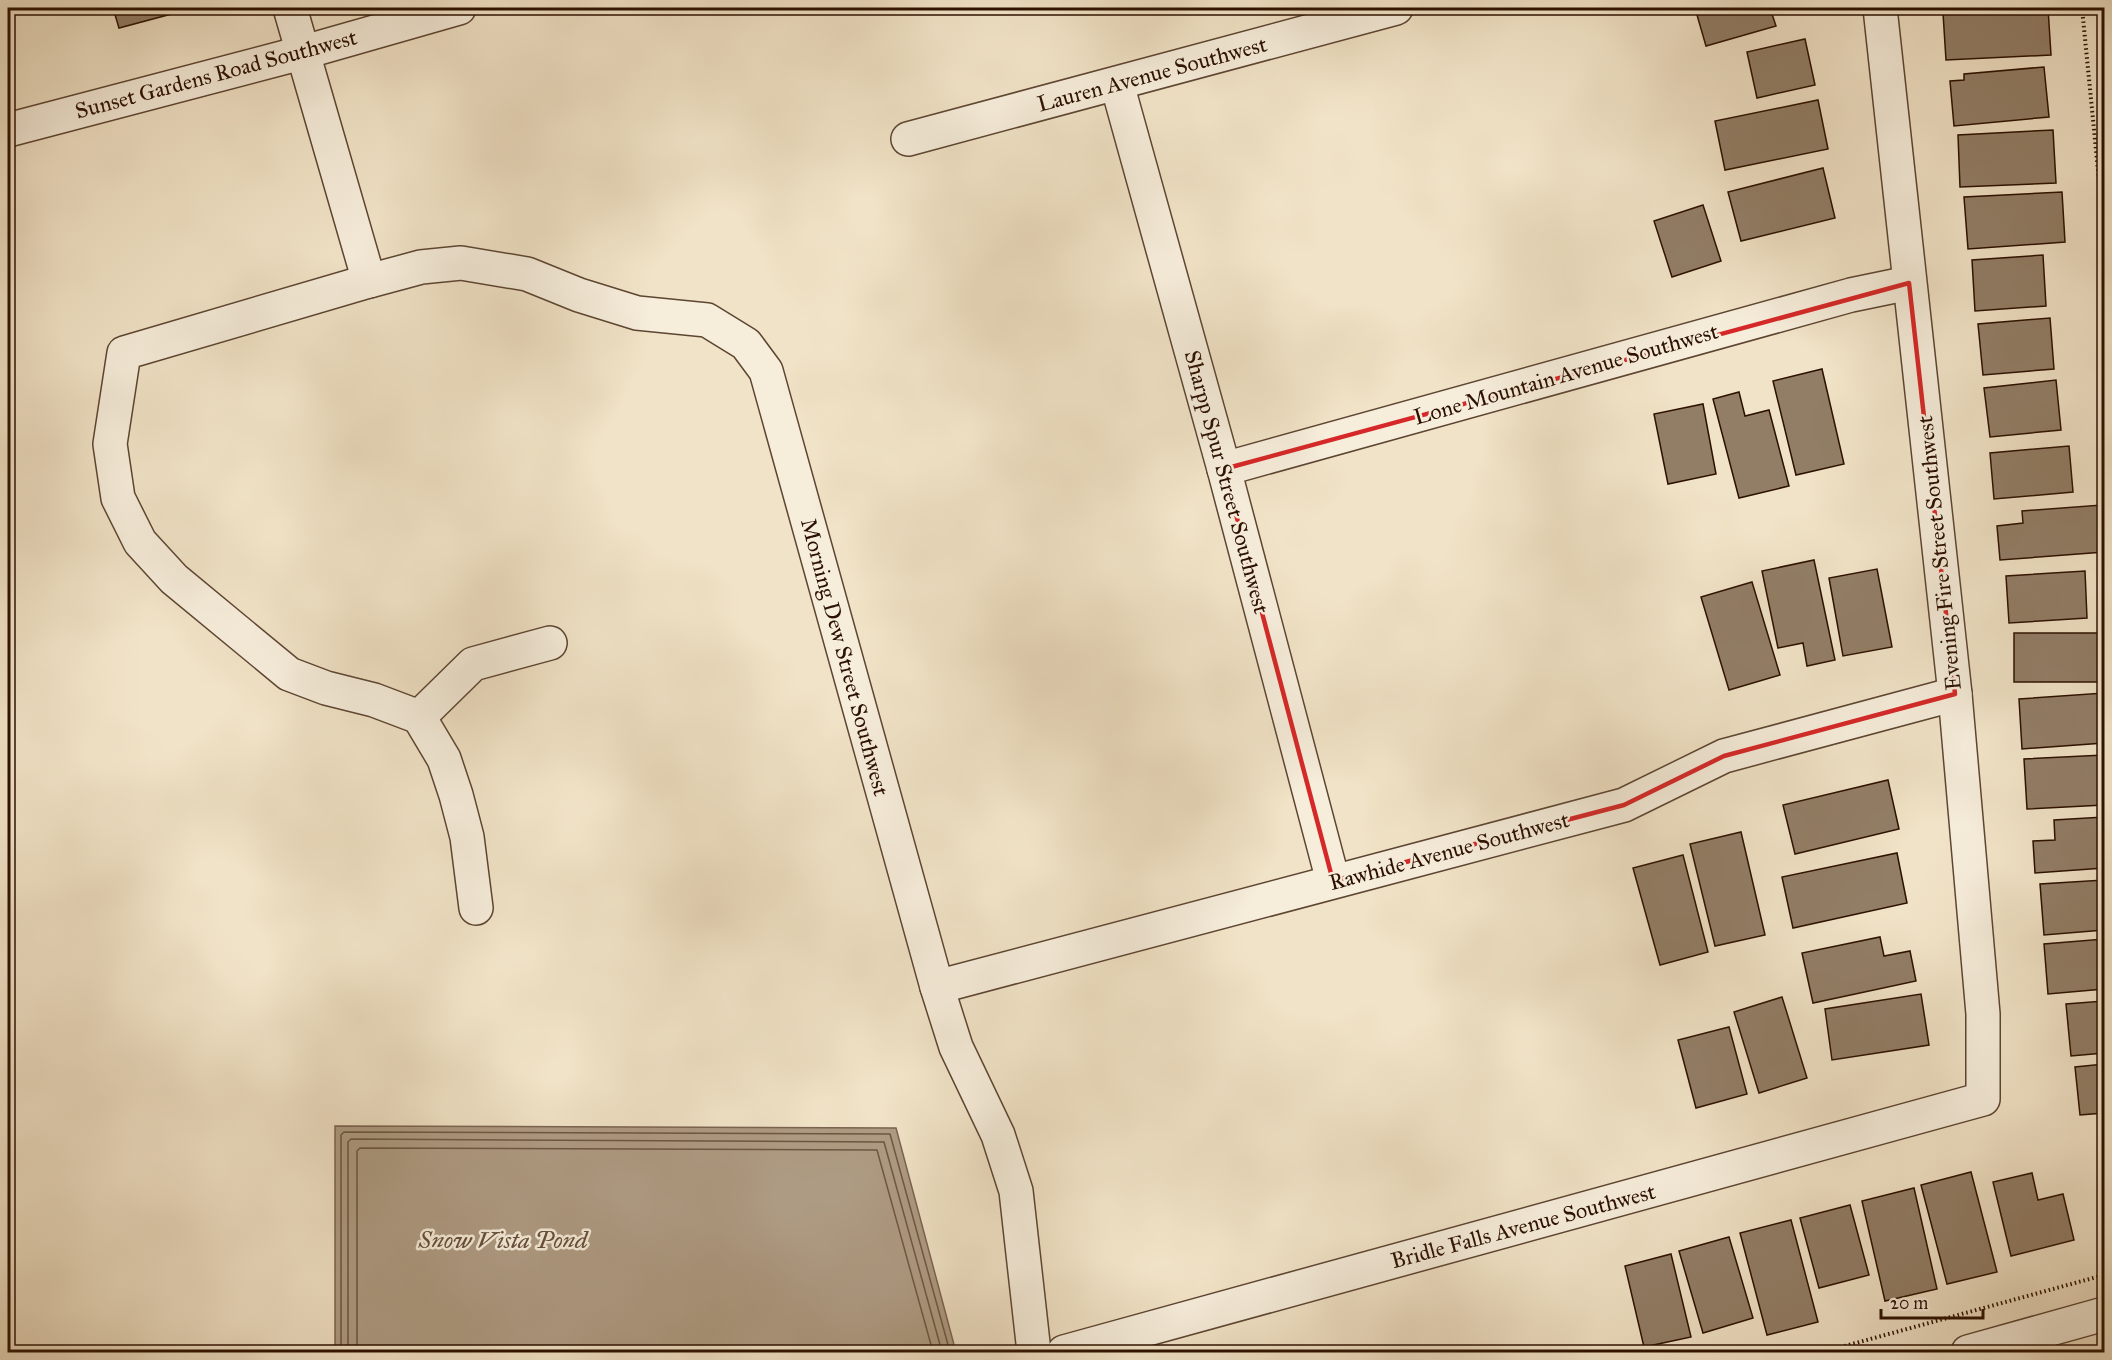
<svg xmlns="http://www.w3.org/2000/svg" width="2112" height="1360" font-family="'IM FELL Great Primer',serif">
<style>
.water{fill:#ae9b83;stroke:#7a634f;stroke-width:1.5}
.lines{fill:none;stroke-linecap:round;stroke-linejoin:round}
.shore{stroke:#6d5642;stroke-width:1.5}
.building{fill:#927e67;stroke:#2c1000;stroke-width:1.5}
.minor-casing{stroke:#5d4532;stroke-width:36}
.path{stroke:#2c1000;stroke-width:4;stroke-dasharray:1.5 3;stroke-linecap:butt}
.minor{stroke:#f6eddb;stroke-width:33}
.marked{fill:none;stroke:#d62828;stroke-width:4.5;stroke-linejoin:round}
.labels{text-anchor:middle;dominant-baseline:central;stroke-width:5;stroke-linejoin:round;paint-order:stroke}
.street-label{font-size:22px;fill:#2c1000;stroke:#f6eddb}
.water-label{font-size:24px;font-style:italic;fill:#664f3b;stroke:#f6eddb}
</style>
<rect width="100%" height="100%" fill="#f1e3c7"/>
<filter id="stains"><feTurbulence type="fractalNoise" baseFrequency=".00333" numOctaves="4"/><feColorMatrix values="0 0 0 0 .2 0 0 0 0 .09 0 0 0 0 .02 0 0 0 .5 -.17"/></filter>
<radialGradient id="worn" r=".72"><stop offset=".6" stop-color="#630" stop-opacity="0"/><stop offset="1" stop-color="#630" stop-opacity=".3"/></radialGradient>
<path class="water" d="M335,1126L896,1128L956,1352H335Z"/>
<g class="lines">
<g class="shore">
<path d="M341,1352V1135L344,1132L890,1134L950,1352"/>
<path d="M348,1352V1142L351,1139L884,1142L942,1352"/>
<path d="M357,1352V1151L360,1148L877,1150L933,1352"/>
</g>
</g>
<g class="building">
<path d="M113,8H194L119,28Z"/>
<path d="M1695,8H1770L1776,26L1706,46Z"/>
<path d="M2048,8L2051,55L1946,60L1943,13Z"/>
<path d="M1805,39L1815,85L1757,98L1747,52Z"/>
<path d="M2044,67L2049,117L1954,126L1950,81L1964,80V74Z"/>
<path d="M1818,100L1828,149L1725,170L1715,121Z"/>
<path d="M2053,130L2056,183L1960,187L1958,135Z"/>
<path d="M1823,168L1835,218L1741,241L1728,192Z"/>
<path d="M2062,192L2065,242L1968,249L1964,197Z"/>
<path d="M1703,205L1721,261L1672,277L1654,221Z"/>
<path d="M2043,255L2046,306L1975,311L1972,260Z"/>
<path d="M2050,318L2054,369L1983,375L1978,324Z"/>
<path d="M1822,369L1844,464L1796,475L1773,381Z"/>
<path d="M2056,380L2061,430L1990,437L1984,388Z"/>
<path d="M1739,392L1745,416L1769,410L1789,486L1739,498L1713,399Z"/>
<path d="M1703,404L1716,474L1668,484L1654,414Z"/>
<path d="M2069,446L2073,492L1994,499L1990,453Z"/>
<path d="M2102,505L2104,552L2000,560L1997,526L2023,523L2022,511Z"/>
<path d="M1814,560L1835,660L1807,666L1803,643L1778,648L1762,571Z"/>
<path d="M1877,569L1892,647L1843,656L1829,578Z"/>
<path d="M2085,571L2087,618L2009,623L2006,576Z"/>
<path d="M1752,582L1780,675L1729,690L1701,597Z"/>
<rect x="2014" y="633" width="89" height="49"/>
<path d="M2104,693V743L2022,749L2019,699Z"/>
<path d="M2104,755V805L2027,809L2024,759Z"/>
<path d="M1888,780L1899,829L1795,854L1783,805Z"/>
<path d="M2104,817V868L2035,873L2033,841L2055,840L2054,820Z"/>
<path d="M1741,832L1765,935L1715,946L1690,844Z"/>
<path d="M1897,853L1907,903L1793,928L1782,877Z"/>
<path d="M1683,855L1708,952L1660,965L1633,868Z"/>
<path d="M2104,880V930L2044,935L2040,884Z"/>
<path d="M1880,937L1884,956L1910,951L1916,981L1813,1003L1802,953Z"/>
<path d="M2104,939V989L2048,994L2044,944Z"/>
<path d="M1921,994L1929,1045L1832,1060L1825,1009Z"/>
<path d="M1782,997L1807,1078L1759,1093L1734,1012Z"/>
<path d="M2104,1001V1053L2071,1056L2066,1004Z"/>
<path d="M1729,1027L1747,1094L1696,1108L1678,1040Z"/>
<path d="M2104,1064V1113L2080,1115L2075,1067Z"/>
<path d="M1971,1172L1997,1272L1947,1284L1921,1185Z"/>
<path d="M2032,1173L2038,1200L2063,1194L2074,1240L2011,1256L1993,1182Z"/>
<path d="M1914,1188L1937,1289L1885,1301L1862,1201Z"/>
<path d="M1850,1205L1869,1275L1819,1288L1800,1218Z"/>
<path d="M1791,1220L1818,1322L1767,1335L1740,1233Z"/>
<path d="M1729,1237L1753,1318L1703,1333L1679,1251Z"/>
<path d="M1671,1254L1691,1337L1644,1347L1625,1266Z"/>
</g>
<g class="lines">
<g class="minor-casing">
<g id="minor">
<path d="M290,8L369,281"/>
<path d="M1117,84L1224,469L1333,881"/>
<path d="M8,130L301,53L459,8"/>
<path d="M908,139L1396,8"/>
<path d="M1224,469L1851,295L1909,283"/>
<path d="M419,717L473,664L550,643"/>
<path d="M476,908L467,837L456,795L444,759L419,717L374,700L326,688L289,674L174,579L140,542L118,498L110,444L124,353L369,281L421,267L461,263L527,274L579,295L637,313L707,320L746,344L766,371L937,987L956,1047L998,1135L1016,1191L1034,1352"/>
<path d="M937,987L1624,805L1724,756L1955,694"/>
<path d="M1064,1352L1983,1099V1014L1955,694L1880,8"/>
<path d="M1968,1352L2104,1314"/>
</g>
</g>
<g class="path">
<path d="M2082,8L2104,231"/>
<path d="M1823,1352L2104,1275"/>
</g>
<use href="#minor" class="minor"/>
</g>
<path class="marked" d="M1909,283L1955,694L1724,756L1624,805L1333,881L1224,469Z"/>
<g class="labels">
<g class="street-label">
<text transform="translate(216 74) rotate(-15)">Sunset Gardens Road Southwest</text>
<text transform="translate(1152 74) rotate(-15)">Lauren Avenue Southwest</text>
<text transform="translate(1566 374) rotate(-16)">Lone Mountain Avenue Southwest</text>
<text transform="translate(1227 482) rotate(75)">Sharpp Spur Street Southwest</text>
<text transform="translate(1939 553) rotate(-96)">Evening Fire Street Southwest</text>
<text transform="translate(845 657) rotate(75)">Morning Dew Street Southwest</text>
<text transform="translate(1449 851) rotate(-15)">Rawhide Avenue Southwest</text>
<text transform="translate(1523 1226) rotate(-15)">Bridle Falls Avenue Southwest</text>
</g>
<g class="water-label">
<text x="503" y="1240">Snow Vista Pond</text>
</g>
</g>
<rect width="2112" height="1360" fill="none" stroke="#f1e3c7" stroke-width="30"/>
<rect x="9" y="9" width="2094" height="1342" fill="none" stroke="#2c1000" stroke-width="3"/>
<rect x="15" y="15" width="2082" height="1330" fill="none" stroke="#2c1000" stroke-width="1.5"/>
<path d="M1881 1309v9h102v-9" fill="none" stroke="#2c1000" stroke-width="3"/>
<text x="1890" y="1309" font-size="18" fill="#2c1000" stroke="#f6eddb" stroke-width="4.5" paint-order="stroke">20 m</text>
<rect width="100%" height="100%" filter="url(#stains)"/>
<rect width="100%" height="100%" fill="url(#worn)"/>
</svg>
